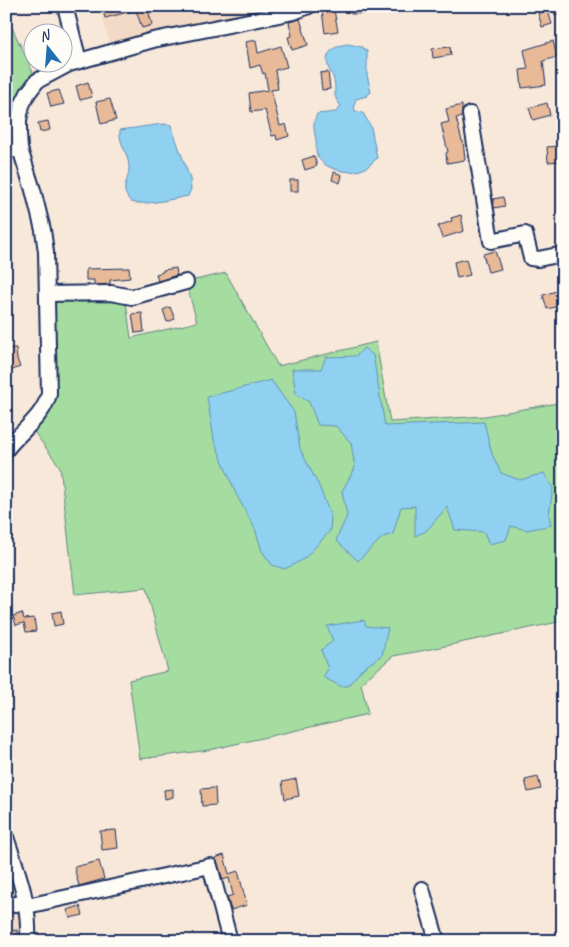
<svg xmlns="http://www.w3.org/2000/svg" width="569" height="947" font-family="Caveat,sans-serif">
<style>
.built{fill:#f2dac6}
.green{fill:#a5dda1;stroke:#608680}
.water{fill:#90d1f1;stroke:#6190b6}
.building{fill:#e8ba98;stroke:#1b2f5e}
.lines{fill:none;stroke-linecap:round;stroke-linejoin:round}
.minor-casing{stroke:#1b2f5e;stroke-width:18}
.minor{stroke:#fdfcf7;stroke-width:14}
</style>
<rect width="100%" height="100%" fill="#f7e8da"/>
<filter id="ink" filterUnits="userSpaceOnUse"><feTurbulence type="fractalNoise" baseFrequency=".02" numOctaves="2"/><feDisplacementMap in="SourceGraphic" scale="10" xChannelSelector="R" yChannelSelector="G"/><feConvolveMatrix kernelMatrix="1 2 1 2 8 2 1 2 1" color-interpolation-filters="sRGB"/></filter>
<g filter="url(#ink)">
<g class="built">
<path d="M99,6H309L112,52Z"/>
<path d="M26,902L28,941H6V906Z"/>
</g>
<g class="green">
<path d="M8,19L37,81L19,120L6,122V20Z"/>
<path d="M226,273L278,366L376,342L390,422L485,416L563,402V621L426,650L393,656L361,683L368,714L209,750L140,759L129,680L168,671L146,588L75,595L60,467L29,425L44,409L47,294L125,295L131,338L197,322L186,282Z"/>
</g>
<g class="water">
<path d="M348,44L362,47L367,51V75L371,92L367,96L356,99L354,105L355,111L363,113L371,127L377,158C373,162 369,166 365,168C351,176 323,170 317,155C315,151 317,145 316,140C314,129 312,124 317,114L336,112L341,106C331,94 337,93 334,80C333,75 329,71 328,66C324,52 336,45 348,44Z"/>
<path d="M163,124L171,125L190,179L191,189L188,196C173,199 144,206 131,202C119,188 128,184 129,169C130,155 118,144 120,130Z"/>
<path d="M364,348L373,355L385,426L484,422L492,454L501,473L520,480L544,473L553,488L549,515L551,525L527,530L511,526L506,540L489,544L484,532L455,530L447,507L426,531L415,536V506L401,507L393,534L383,537L358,561L336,540L347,516L342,491L355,468L351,443L336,426L318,425L309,402L296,394L292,369H321L326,357L356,356Z"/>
<path d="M271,380L294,412L300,449L319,486L331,517L330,531L304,559L285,569L272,565L262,551L255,529L236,494L214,440L207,397Z"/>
<path d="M364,620L366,626L388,628L382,655L362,669L348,686H340L323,677L328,669L321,650L333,641L327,626Z"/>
</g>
<g class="building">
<path d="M102,6H147L152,25L142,28L136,10L105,18Z"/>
<path d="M349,6H375V13L351,14Z"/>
<path d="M553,6H562L563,14L555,15Z"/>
<path d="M334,10L338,31L325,33L322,11Z"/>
<path d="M548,11L552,24L542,27L538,13Z"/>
<path d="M300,19L308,45L292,50L288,37L292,36L289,22Z"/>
<path d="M256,40L258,53L281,46L287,67L275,70L278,89L271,90L280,126L286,124L289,136L277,140L276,135L272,136L265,110L251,112L249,93L268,90L265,73L263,74L260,65L250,68L246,42Z"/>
<path d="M553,41L557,57L543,61L546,85L522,88L520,70L528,69L524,50Z"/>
<path d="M450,47L451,55L433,58L432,49Z"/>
<path d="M328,72L330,89L322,90L320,73Z"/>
<path d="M88,82L92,97L80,100L76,86Z"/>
<path d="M59,90L64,104L51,107L47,93Z"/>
<path d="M110,99L116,120L101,124L96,102Z"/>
<path d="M547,103L550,115L533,120L529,108Z"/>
<path d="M462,105V117L456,118L462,141H463L465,160L447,163L446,153L448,152L441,124L449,122L446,109Z"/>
<path d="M48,121L50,130L40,132L38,123Z"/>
<path d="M559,146L560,161L548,162L547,147Z"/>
<path d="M314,156L317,166L305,170L302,160Z"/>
<path d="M334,172L342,175L340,183L332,180Z"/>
<rect x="290" y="180" width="8" height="11"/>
<path d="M503,197L505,206L494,208L493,199Z"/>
<path d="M461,215L464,231L442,238L438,226L452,221L451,218Z"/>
<path d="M495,251L501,269L488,272L483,254Z"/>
<path d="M466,259L470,275L457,278L454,262Z"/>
<path d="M129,268L130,278L110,280V284L94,285V280H86V269Z"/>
<path d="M176,268L177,275L158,281L156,274L163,272V270Z"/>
<path d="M563,289V305L547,309L543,295Z"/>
<path d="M170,307L175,319L167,322L163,310Z"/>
<path d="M142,313L144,332L135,333L132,314Z"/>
<path d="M6,348H16L17,359L20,367L10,371L6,362Z"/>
<path d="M61,611L63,624L54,626L52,613Z"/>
<path d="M22,613L24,619L34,618L36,631L26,632L24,623L16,625L13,616Z"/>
<path d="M538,777L541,789L528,792L525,780Z"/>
<path d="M296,779L299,796L285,799L282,782Z"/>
<path d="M215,788L216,805L202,806L201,789Z"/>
<path d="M173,789V797L165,799L164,790Z"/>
<path d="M116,830L118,848L102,850L100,831Z"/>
<path d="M224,855L229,874L238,871L247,905L231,910L227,897L233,895L229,878L223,880L218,864L215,858Z"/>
<path d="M99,861L104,879L79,886L74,867Z"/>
<path d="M80,906L83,915L70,918L67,910Z"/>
<path d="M17,930L19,941H6V932Z"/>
</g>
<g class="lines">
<g class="minor-casing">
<g id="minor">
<path d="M65,6L79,61"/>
<path d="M470,114L491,241L525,234L531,258L538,259L563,254"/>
<path d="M6,151L20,149"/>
<path d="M47,294L111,293L132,297L186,282"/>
<path d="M6,450C20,431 43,418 49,394L46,252L43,230L33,190L20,149L19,134V120L22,105L28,93L37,81L69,64L153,40L294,12L309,6"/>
<path d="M6,837C18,873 30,902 28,941"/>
<path d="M422,889L437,941"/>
<path d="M6,906L26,902"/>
<path d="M27,906L210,866L230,941"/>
</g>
</g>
<use href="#minor" class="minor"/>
</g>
</g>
<rect width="569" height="947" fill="none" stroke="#fdfcf7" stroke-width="25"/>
<rect x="12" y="12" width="544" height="922" fill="none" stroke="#1b2f5e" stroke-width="2" filter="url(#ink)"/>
<g transform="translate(48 48) rotate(343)"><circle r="24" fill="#fdfcf7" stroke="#a3aaba"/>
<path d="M0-4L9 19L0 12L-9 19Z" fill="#1f6fb2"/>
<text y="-8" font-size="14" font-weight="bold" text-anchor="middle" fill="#1b2f5e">N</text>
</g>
</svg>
